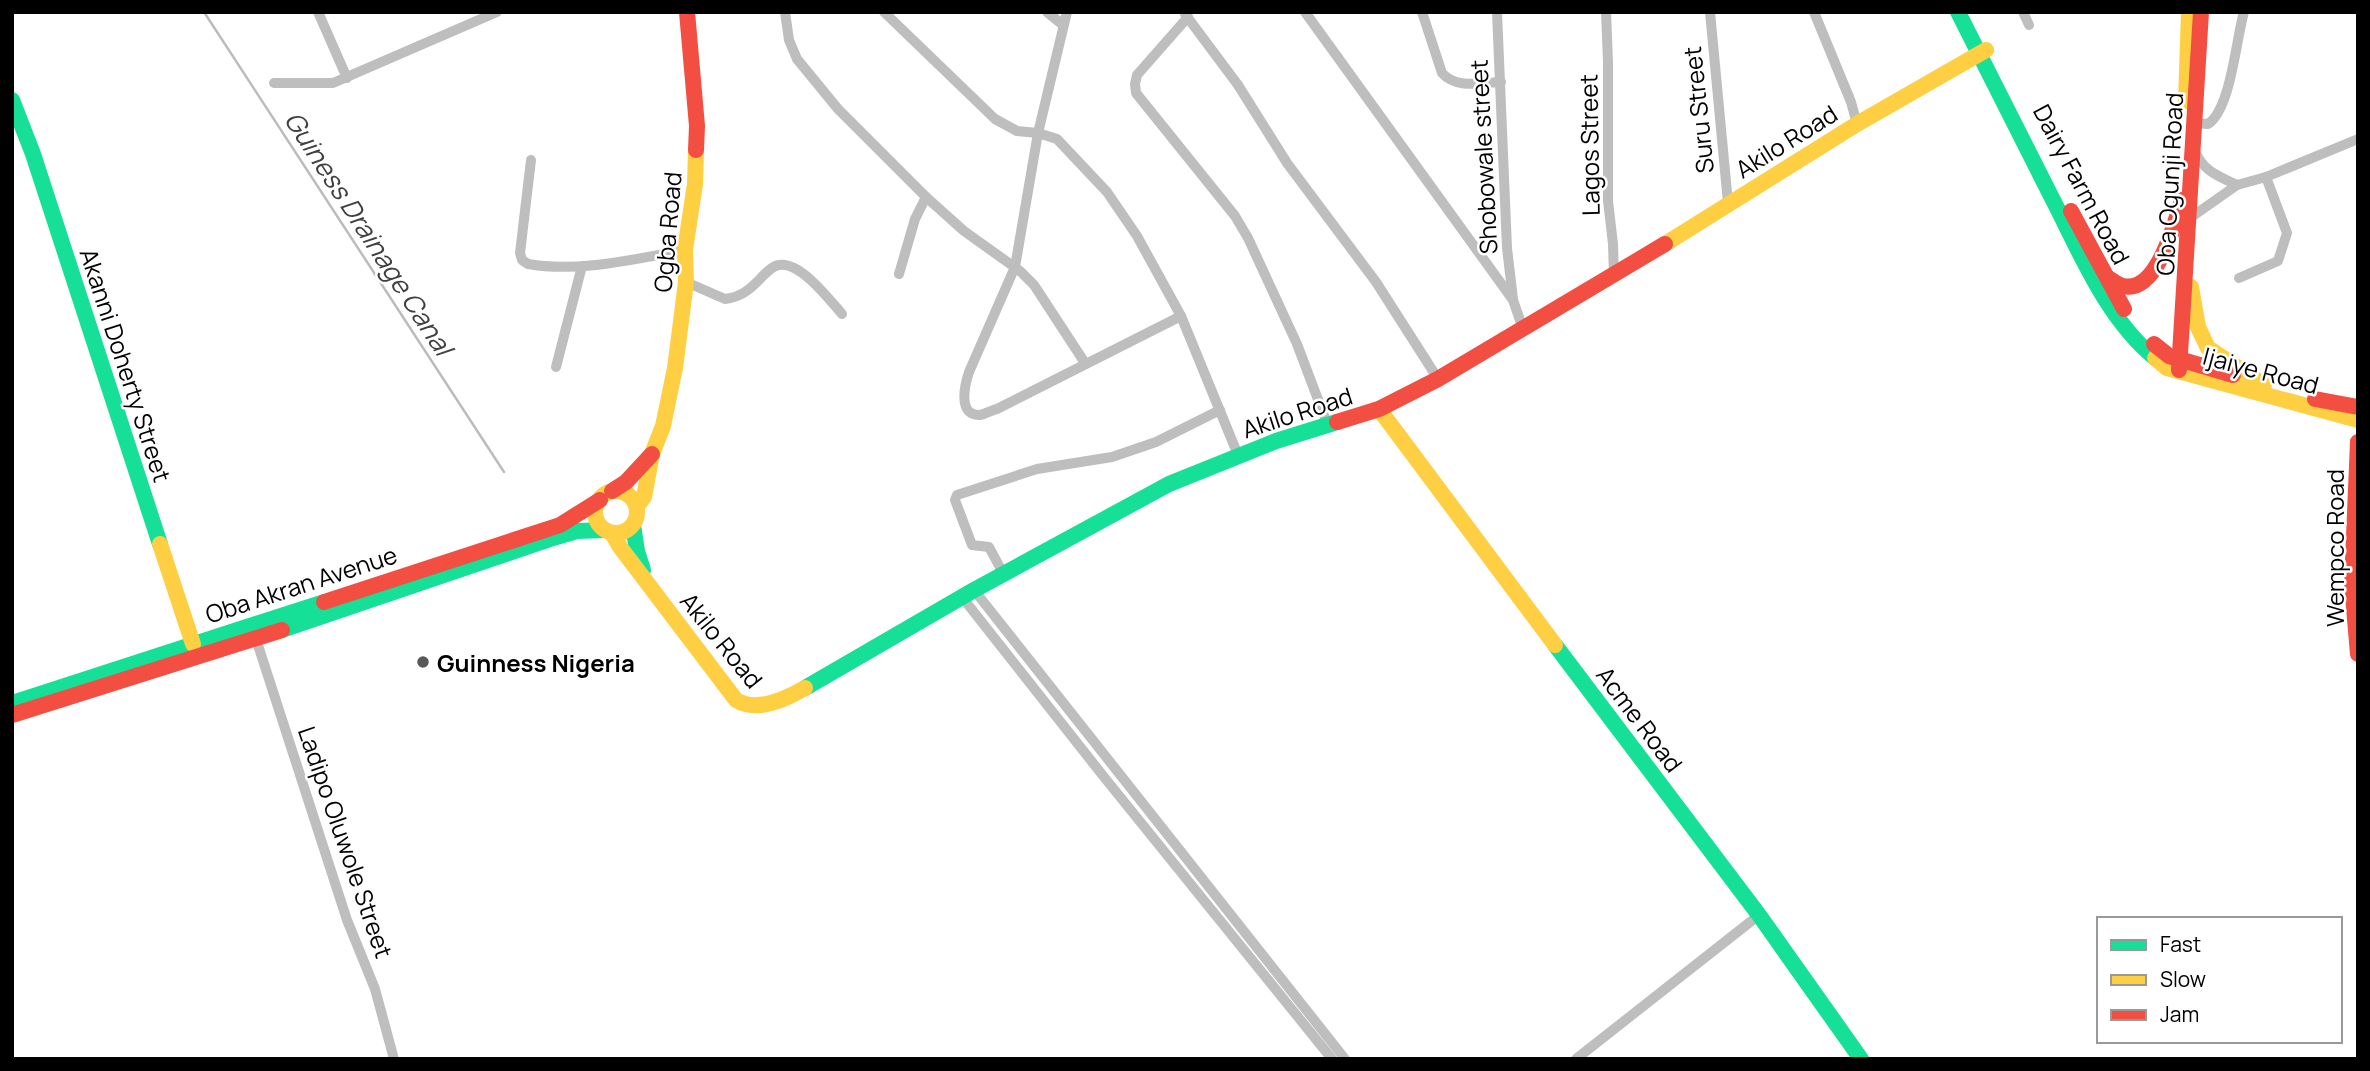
<svg xmlns="http://www.w3.org/2000/svg" width="2370" height="1071" font-family="Manrope,sans-serif">
<style>
.lines{fill:none;stroke-linecap:round;stroke-linejoin:round}
.stream{stroke:#bcbcbc;stroke-width:2.5}
.street{stroke:#bebebe;stroke-width:10}
.fast{stroke:#16e098;stroke-width:16}
.slow{stroke:#ffcf43;stroke-width:16}
.jam{stroke:#f24e42;stroke-width:16}
.poi-dot{fill:#595959;stroke:#fff;stroke-width:2.5}
.labels{text-anchor:middle;dominant-baseline:central;stroke-width:5;stroke-linejoin:round;paint-order:stroke}
.street-label{font-size:24px;fill:#000;stroke:#fff}
.poi-label{font-size:24px;font-weight:bold;fill:#000;stroke:#fff;text-anchor:start}
.water-label{font-size:26px;font-style:italic;fill:#404040;stroke:#fff}
</style>
<rect width="100%" height="100%" fill="#fff"/>
<g class="lines">
<path class="stream" d="M204,12L504,472"/>
<g class="street">
<path d="M318,12L347,78"/>
<path d="M785,12L789,40L797,59L838,109L926,197L964,231L1020,271L1034,285L1085,363"/>
<path d="M884,12L995,119L1017,131L1038,133L1057,139L1107,192L1137,236L1181,316L1238,455"/>
<path d="M1047,12L1063,25"/>
<path d="M1067,12L1038,133L1015,267L969,372C965,384 957,416 980,415C986,414 992,410 997,409L1181,316"/>
<path d="M1305,12L1513,300L1523,329"/>
<path d="M1422,12L1442,73C1456,89 1481,83 1501,82"/>
<path d="M1497,12L1507,248L1513,299"/>
<path d="M1606,12L1608,62V201L1613,244L1614,276"/>
<path d="M1710,12L1728,203"/>
<path d="M1814,12L1851,102L1857,124"/>
<path d="M2023,12L2029,25"/>
<path d="M1185,14L1238,85L1287,163L1376,282L1438,379"/>
<path d="M1188,17L1137,75L1135,84L1136,93L1235,216L1248,238L1297,344L1328,426"/>
<path d="M274,83H333L497,12"/>
<path d="M2195,123L2208,124C2231,109 2236,39 2244,12"/>
<path d="M2195,151C2203,171 2218,176 2237,185"/>
<path d="M531,160L520,253L522,260L528,264C577,273 636,259 685,250"/>
<path d="M2190,218L2237,185L2266,177L2358,139"/>
<path d="M899,274L915,219L926,197"/>
<path d="M2239,278L2278,261L2287,233L2266,177"/>
<path d="M686,282L725,299C740,297 748,291 758,281C764,275 771,266 779,265C800,261 829,299 842,314"/>
<path d="M556,367L582,266"/>
<path d="M1004,575L989,547L972,545L955,500L957,495L1037,469L1112,457L1156,442L1220,410"/>
<path d="M974,590L1345,1059"/>
<path d="M962,597L1104,777L1332,1059"/>
<path d="M256,639L347,920L375,989L394,1059"/>
<path d="M1576,1059L1759,915"/>
</g>
<g class="fast">
<path d="M1958,12C1989,74 2021,136 2052,198C2080,252 2106,318 2155,358"/>
<path d="M12,100L33,154L160,544"/>
<path d="M633,525L637,551L643,570"/>
<path d="M282,630L553,538L577,531L605,530"/>
<path d="M1555,645L1759,915L1861,1059"/>
<path d="M805,688L974,590L1169,484L1276,441L1337,422"/>
<path d="M12,703L324,602"/>
</g>
<g class="slow">
<path d="M2186,101L2189,12"/>
<path d="M1665,244L1857,124L1986,50"/>
<path d="M2191,287L2198,327L2208,348L2264,385"/>
<path d="M2155,358L2167,368L2358,420"/>
<path d="M1379,409L1555,645"/>
<circle cx="616" cy="512" r="21"/>
<path d="M637,506L644,497L652,454L663,426L675,368L686,282L685,250L695,184L696,150"/>
<path d="M612,533L620,547L736,700C757,713 786,699 805,688"/>
<path d="M160,544L193,644"/>
</g>
<g class="jam">
<path d="M687,12L697,126L696,150"/>
<path d="M2071,211L2124,309"/>
<path d="M2108,278C2112,280 2118,285 2123,286C2157,294 2175,223 2182,200"/>
<path d="M2154,344L2169,356L2233,375"/>
<path d="M2179,370L2201,12"/>
<path d="M2315,399L2358,407"/>
<path d="M1337,422L1379,409L1438,379L1665,244"/>
<path d="M2358,442L2352,584L2358,654"/>
<path d="M612,491L626,482L652,454"/>
<path d="M324,602L560,525L600,500"/>
<path d="M12,715L282,630"/>
</g>
</g>
<circle class="poi-dot" cx="423" cy="662" r="7"/>
<g class="labels">
<g class="street-label">
<text transform="translate(1698 110) rotate(-96)">Suru Street</text>
<text transform="translate(1786 141) rotate(-32)">Akilo Road</text>
<text transform="translate(1589 145) rotate(-91)">Lagos Street</text>
<text transform="translate(1483 157) rotate(-93)">Shobowale street</text>
<text transform="translate(2082 184) rotate(62)">Dairy Farm Road</text>
<text transform="translate(2169 184) rotate(-87)">Oba Ogunji Road</text>
<text transform="translate(667 232) rotate(-85)">Ogba Road</text>
<text transform="translate(126 365) rotate(72)">Akanni Doherty Street</text>
<text transform="translate(2261 370) rotate(15)">Ijaiye Road</text>
<text transform="translate(1297 412) rotate(-18)">Akilo Road</text>
<text transform="translate(2334 548) rotate(-90)">Wempco Road</text>
<text transform="translate(301 584) rotate(-18)">Oba Akran Avenue</text>
<text transform="translate(722 640) rotate(51)">Akilo Road</text>
<text transform="translate(1640 719) rotate(53)">Acme Road</text>
<text transform="translate(346 842) rotate(71)">Ladipo Oluwole Street</text>
</g>
<g class="poi-label">
<text x="437" y="662">Guinness Nigeria</text>
</g>
<g class="water-label">
<text transform="translate(369 233) rotate(57)">Guiness Drainage Canal</text>
</g>
</g>
<rect width="2370" height="1071" fill="none" stroke="#000000" stroke-width="28"/>
<rect x="2097" y="917" width="245" height="126" fill="#ffffff" stroke="#999999" stroke-width="2"/>
<rect x="2111" y="940" width="35" height="10" fill="#16e098" stroke="#999999" stroke-width="2"/>
<text x="2160" y="952" font-size="21" fill="#000000">Fast</text>
<rect x="2111" y="975" width="35" height="10" fill="#ffcf43" stroke="#999999" stroke-width="2"/>
<text x="2160" y="987" font-size="21" fill="#000000">Slow</text>
<rect x="2111" y="1010" width="35" height="10" fill="#f24e42" stroke="#999999" stroke-width="2"/>
<text x="2160" y="1022" font-size="21" fill="#000000">Jam</text>
</svg>
